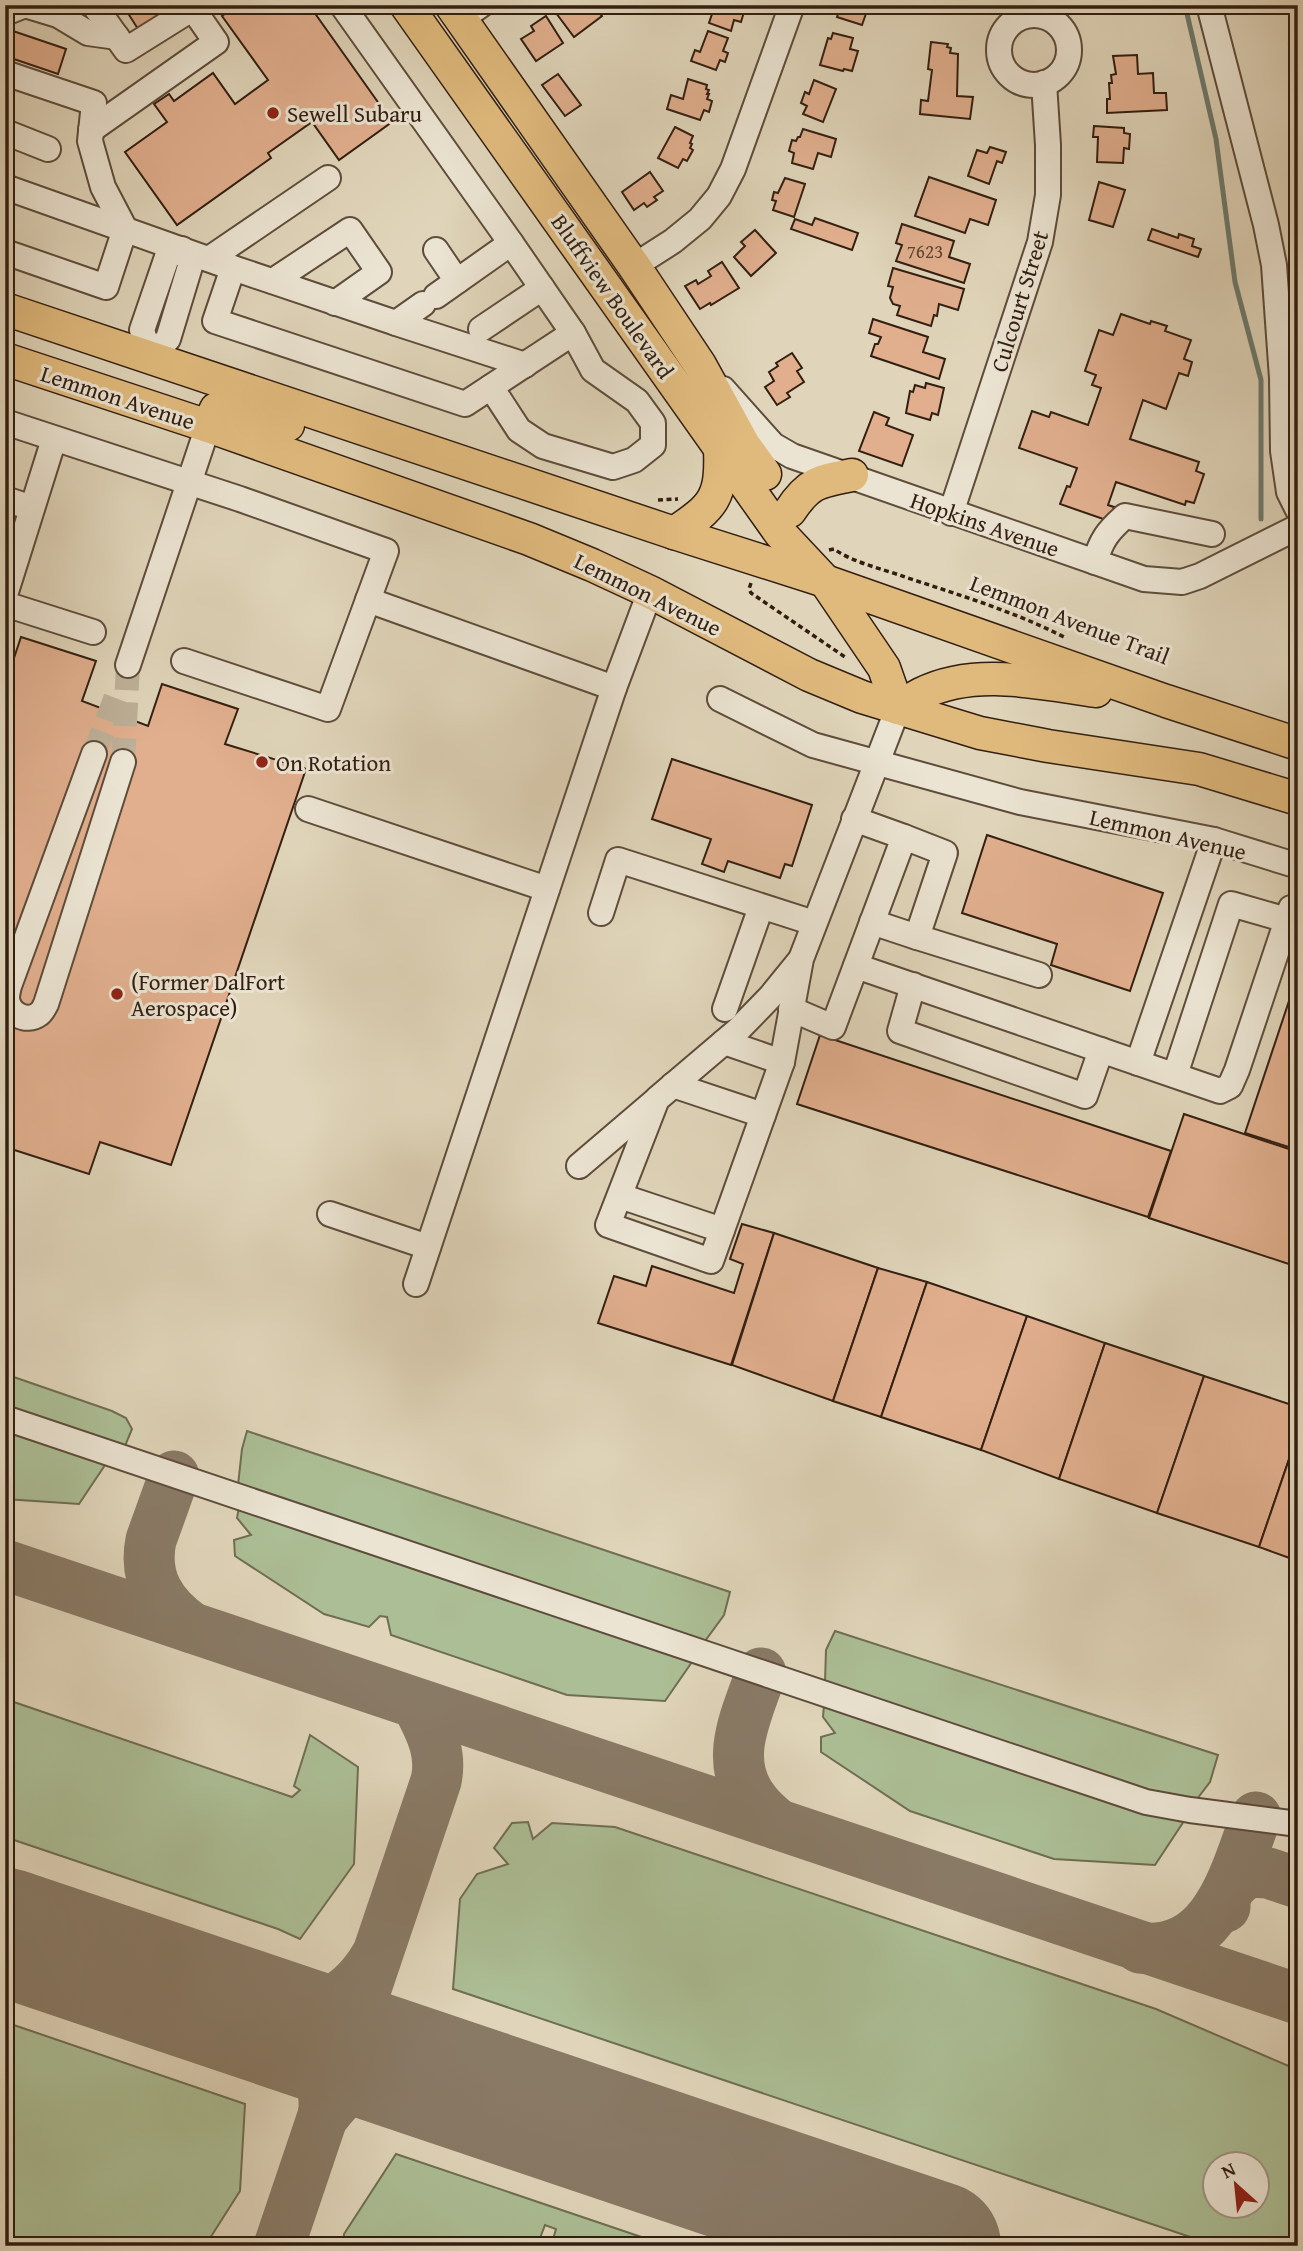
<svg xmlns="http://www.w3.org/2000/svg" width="1303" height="2251" font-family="'Gentium Book Plus',serif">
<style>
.green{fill:#acbe95;stroke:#6f6e53;stroke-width:2;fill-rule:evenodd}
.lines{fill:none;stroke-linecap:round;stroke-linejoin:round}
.stream{stroke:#6d7b6f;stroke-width:5}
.taxiway{stroke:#897a66;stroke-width:51}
.runway{stroke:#897a66;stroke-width:128}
.building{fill:#e1af8e;stroke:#321e11;stroke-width:2}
.minor-tunnel{stroke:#bdb098;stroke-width:24;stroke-dasharray:24 12;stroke-linecap:butt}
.minor-casing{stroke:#5e4c3b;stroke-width:28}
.major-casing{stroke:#321e11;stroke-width:35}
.path{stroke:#321e11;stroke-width:3.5;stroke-dasharray:5 3.5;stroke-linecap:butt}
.minor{stroke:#ebe4d2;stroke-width:24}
.major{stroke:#e0ba7d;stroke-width:32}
.poi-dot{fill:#8f2418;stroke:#ebe4d2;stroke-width:2.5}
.labels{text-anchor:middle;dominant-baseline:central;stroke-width:6;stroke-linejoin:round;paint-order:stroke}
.number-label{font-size:19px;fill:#5e4230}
.poi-label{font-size:23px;fill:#321e11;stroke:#ebe4d2;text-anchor:start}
.street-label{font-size:23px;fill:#321e11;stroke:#ebe4d2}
</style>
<rect width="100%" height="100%" fill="#e0d5ba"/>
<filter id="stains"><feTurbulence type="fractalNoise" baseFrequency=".00286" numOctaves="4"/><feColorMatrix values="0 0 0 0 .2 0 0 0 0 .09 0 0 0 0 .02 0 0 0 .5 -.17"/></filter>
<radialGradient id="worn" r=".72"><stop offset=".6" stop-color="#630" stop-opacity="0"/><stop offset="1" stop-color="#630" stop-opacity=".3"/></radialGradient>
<g class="green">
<path d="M5,1374L112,1411L126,1418L132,1429L125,1446L5,1406Z"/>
<path d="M5,1427L107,1462L79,1504L5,1499Z"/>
<path d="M247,1431L730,1592L724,1615L705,1641L238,1485L242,1449Z"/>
<path d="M239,1507L694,1659L665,1701L567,1695L391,1635L387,1617L380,1616L369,1627L324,1614L235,1556L234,1540L251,1535L237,1518Z"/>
<path d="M835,1631L1218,1755L1210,1782L1197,1799L1138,1788L825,1682L826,1650Z"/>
<path d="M5,1699L292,1797L300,1790L294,1786L310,1735L358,1767L354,1864L300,1939L278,1929L5,1837Z"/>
<path d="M824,1705L1186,1818L1155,1865L1054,1859L910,1811L821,1752V1737L835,1733L823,1717Z"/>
<path d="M528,1822L533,1839L552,1823L615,1827L1156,2009L1298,2070V2246H1217L453,1989L460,1899L477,1874L508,1864L494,1848L512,1823ZM1216,2164H1258V2206H1216Z"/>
<path d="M5,2022L245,2104L240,2191L205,2246H30L5,2238Z"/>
<path d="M396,2154L668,2246H551L556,2229L545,2225L537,2246H343L344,2234Z"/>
</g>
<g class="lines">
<path class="stream" d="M1185,5L1216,139L1235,282L1261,380V519"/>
<g class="taxiway">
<path d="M174,1476L151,1540C143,1579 161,1606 192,1628"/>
<path d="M5,1565L1298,1999"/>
<path d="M761,1673C747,1714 722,1761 754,1801C760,1810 769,1817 777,1824"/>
<path d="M1225,1907C1224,1890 1235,1881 1248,1872L1268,1873L1298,1883"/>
<path d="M1140,1948C1217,1955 1235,1872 1256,1817"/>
<path d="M116,1973C154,1987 193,2000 232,2013C251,2019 275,2024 292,2036C315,2054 328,2088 323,2117C339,2096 362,2070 392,2070C413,2069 449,2084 470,2091C517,2108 565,2125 613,2141"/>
<path d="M245,2007C298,2025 347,2005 375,1958"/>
<path d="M279,2246L436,1781C442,1755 432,1733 420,1710"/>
</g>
<path class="runway" d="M5,1932L937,2246"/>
</g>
<g class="building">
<path d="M128,5H177L138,29L124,7Z"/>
<path d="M237,5H309L392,122L339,160L312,122L268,153L271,158L177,225L125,152L167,122L154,104L169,94L174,101L213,73L235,104L268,80L222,16Z"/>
<path d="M558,5H593L602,16L574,37L553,9Z"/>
<path d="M715,5H740L738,10L744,12L741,22L734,20L731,31L709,23Z"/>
<path d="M841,5H869L862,25L837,17Z"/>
<path d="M546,16L563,43L536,61L521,39L534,31L531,26Z"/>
<path d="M1298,29V54L1292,55L1289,45L1295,43L1292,31Z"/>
<path d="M13,31L66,49L58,74L5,56Z"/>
<path d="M708,31L728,38L723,51L728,53L725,62L720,60L716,70L691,61L695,50L700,52Z"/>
<path d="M833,33L853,38L850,49L858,51L852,71L844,69L843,71L820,65L828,38L831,39Z"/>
<path d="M931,42L948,44L947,47L951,48L950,53L958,54L957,96L973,97L970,119L920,114L921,100L928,101L932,70L928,69Z"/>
<path d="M1137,55L1138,74L1153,73L1154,93H1166L1167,110L1107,113V99H1110L1109,83H1112L1111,75L1116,74L1113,56Z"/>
<path d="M558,74L581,105L565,116L542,85Z"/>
<path d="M688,79L707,85L706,89L709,90L707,94H709L707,99L712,101L709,112L704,110L700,120L667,109L671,95L683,99Z"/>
<path d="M814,80L836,89L823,122L803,114L807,106L801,103L805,92L809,94Z"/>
<path d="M1094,126L1124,128V133L1130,134L1129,149L1124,148L1123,163L1097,162L1098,137H1093Z"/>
<path d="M675,127L693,136L690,143L692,144L690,148L693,150L687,161L683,159L678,168L658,158Z"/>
<path d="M803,129L836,139L831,157L818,153L813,169L792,163L794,153L789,151L792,140L796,141L798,137H800Z"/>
<path d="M990,147L1006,152L1002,163L997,161L989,184L968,176L977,150L987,153Z"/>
<path d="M650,172L663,191L654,197L657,200L647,207L644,203L634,210L622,192Z"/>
<path d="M929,177L996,200L988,225L970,219L965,233L915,216Z"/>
<path d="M785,178L805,184L794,217L773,210L776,201L772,200L774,192L778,193Z"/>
<path d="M1099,182L1125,190L1113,227L1089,220Z"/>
<path d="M815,218L858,233L852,250L791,229L795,219L812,225Z"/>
<path d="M902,224L954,241L949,257L970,264L964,283L896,261L902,245L896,243Z"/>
<path d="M1152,229L1178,238L1179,234L1194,239L1192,246L1201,249L1198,257L1148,240Z"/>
<path d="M755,230L776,253L751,276L734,257L745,246L741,242Z"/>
<path d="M722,262L739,288L711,305L710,303L700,309L685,286L696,280L698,284L711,276L708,271Z"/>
<path d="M893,268L964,289L958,310L939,304L937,316L934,315L931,326L897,315L900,306L893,304L890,298L893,287L888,286Z"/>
<path d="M1121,314L1150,324L1151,321L1167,326L1165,331L1191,340L1184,359L1192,362L1188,376L1179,373L1166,409L1143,400L1130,439L1199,462L1196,471L1204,474L1194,503L1186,501L1185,505L1116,482L1108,505L1114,507L1109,521L1060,504L1067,486L1070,487L1077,468L1019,448L1032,411L1049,417L1051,412L1088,425L1101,388L1092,385L1096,375L1085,371L1099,330L1113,335Z"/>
<path d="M873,319L928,337L923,352L945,359L939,379L871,356L875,344H878L881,337L869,333Z"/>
<path d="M792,353L802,368L797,371L804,382L787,393L790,397L777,405L765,387L774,381L769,372L778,366L776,363Z"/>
<path d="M926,383L944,388L938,415L932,413L930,420L906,413L910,391L913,392L915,385L925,388Z"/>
<path d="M874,412L889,418L886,425L913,435L902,466L859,451Z"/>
<path d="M21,637L96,661L82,701L148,726L162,684L238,709L225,744L306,769L171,1165L100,1142L89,1174L5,1147V668L10,670Z"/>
<path d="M672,759L812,805L792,866L785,864L780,878L728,861L724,872L702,864L711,839L652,819Z"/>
<path d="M987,835L1163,893L1130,991L1051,965L1057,944L962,913Z"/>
<path d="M1298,974V1150L1245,1133Z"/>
<path d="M820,1035L1171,1151L1148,1217L797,1104Z"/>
<path d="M1184,1114L1298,1152V1267L1149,1218Z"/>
<path d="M742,1224L774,1233L731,1365L598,1323L614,1276L646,1286L652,1266L734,1293L743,1264L730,1259Z"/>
<path d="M774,1233L878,1268L833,1401L732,1365Z"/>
<path d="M878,1268L927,1282L881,1417L833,1401Z"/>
<path d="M927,1282L1027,1316L981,1450L881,1417Z"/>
<path d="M1027,1316L1105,1343L1059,1479L981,1450Z"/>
<path d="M1105,1343L1204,1376L1157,1513L1059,1479Z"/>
<path d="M1204,1376L1298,1407V1433L1259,1547L1157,1513Z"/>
<path d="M1298,1433V1561L1259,1547Z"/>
</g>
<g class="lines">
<g class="minor-tunnel">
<path d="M94,754L119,689"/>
<path d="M123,762L128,665"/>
</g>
<g class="minor-casing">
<g id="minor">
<path d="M94,5L126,50L198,5"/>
<path d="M342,5L511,243"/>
<path d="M1209,5L1266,225L1274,265L1282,378L1283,451L1289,492L1298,510"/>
<path d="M5,13L25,5L58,15L88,33L117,37"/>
<circle cx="1034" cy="50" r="35"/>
<path d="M461,19L481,5"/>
<path d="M5,73L94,103L90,141L103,187L125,229L106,287L5,252"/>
<path d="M91,130L216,42L193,9"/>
<path d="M5,132L48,149"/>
<path d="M5,187L233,268L215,321L465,404L573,333L511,243L436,296"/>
<path d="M182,249L191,263L168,339L150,357L142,330L167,257Z"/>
<path d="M436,250L457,281"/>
<path d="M209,259L328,178"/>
<path d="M634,266L673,241L700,219L719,196L733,169L792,5"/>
<path d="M233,268L396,323L423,304"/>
<path d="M273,281L350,230L379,272L335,303"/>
<path d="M396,323L525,365"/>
<path d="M481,329L542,288"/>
<path d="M491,387L519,430L543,446L613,467L634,460L653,445V423L637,401L593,370L573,333"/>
<path d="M723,389L773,445L792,456L1144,579L1182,582L1200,576L1298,527"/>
<path d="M5,422L240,499L386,551L328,709L184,661"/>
<path d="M5,499L32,508"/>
<path d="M951,513L1040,242L1048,195V145L1044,83"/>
<path d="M1095,562C1101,540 1108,531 1125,516L1212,534"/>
<path d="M5,595L54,439"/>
<path d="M368,600L614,688L650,592"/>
<path d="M5,604L93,632"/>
<path d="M128,665L208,426"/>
<path d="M720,699L813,745L1020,802L1214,840L1298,866"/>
<path d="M94,754L9,986C8,990 7,994 7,998C8,1013 26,1024 39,1014C42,1012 44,1008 46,1004L123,762"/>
<path d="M308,809L547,889"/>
<path d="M601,913L618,860L814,923"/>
<path d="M872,922L917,937L945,853L904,837"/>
<path d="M917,937L1039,975"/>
<path d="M801,959L771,996L737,1031L657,1099L608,1225L711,1261L782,1062L801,959L898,708"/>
<path d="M856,966L1220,1091L1230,1086L1237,1070L1291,908"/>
<path d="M913,985L900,1031L1085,1096L1101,1050"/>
<path d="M725,1009L761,907"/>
<path d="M791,1009L833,1027L904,837L854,819"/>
<path d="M724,1042L782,1062"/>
<path d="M1138,1063L1214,840"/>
<path d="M1175,1075L1231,904L1287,920"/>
<path d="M673,1085L763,1115"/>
<path d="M579,1166L654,1102"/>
<path d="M620,1196L722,1230"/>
<path d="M330,1214L428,1247"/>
<path d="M416,1284L614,688"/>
<path d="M5,1418L1146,1802L1190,1810L1298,1824"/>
</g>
</g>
<g class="major-casing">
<g id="major">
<path d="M406,5L780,533L825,581L884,668L898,708"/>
<path d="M451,5L634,266L700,365L744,445L765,474"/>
<path d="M5,309L674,533L825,581L1166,701L1298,744"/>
<path d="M5,359L208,426L529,539L592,565L650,592L809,675L862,697L980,733L1048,746L1199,769L1298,799"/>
<path d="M208,426L216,409L229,407L288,425"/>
<path d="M790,511C809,482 820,481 852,475"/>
<path d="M674,533C715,506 722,497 720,448"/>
<path d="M898,708C905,704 913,698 921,694C975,667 1039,683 1096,691"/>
</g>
</g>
<g class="path">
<path d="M658,500L678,499"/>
<path d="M829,550L834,549C854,563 883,569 905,577C959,595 1013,611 1064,637"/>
<path d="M751,583L749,589L751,593L845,657"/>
</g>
<use href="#minor" class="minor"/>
<use href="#major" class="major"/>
</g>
<g class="poi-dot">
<circle cx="273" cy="113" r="7"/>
<circle cx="262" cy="762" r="7"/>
<circle cx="117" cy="994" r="7"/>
</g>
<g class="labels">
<g class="number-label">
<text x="925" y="251">7623</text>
</g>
<g class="poi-label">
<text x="287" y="113">Sewell Subaru</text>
<text x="276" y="762">On Rotation</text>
<text x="131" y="981">(Former DalFort<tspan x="131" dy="26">Aerospace)</tspan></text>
</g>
<g class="street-label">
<text transform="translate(613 296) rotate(55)">Bluffview Boulevard</text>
<text transform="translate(1019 301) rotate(-73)">Culcourt Street</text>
<text transform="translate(118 397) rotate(18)">Lemmon Avenue</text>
<text transform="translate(985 524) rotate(19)">Hopkins Avenue</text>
<text transform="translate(648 594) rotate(26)">Lemmon Avenue</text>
<text transform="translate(1070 619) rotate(21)">Lemmon Avenue Trail</text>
<text transform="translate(1168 834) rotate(13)">Lemmon Avenue</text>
</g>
</g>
<rect width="1303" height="2251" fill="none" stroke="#e0d5ba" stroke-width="28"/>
<rect x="7" y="7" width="1289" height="2237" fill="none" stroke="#321e11" stroke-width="3.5"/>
<rect x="14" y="14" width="1275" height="2223" fill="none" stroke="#321e11" stroke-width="2"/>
<g transform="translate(1236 2185) rotate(333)"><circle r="33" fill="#ebe4d2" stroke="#a19585" stroke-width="2"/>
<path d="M0-5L12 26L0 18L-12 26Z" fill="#8f2418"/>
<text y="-10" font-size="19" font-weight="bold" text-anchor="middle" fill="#321e11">N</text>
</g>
<rect width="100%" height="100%" filter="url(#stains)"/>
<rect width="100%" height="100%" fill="url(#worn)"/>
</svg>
